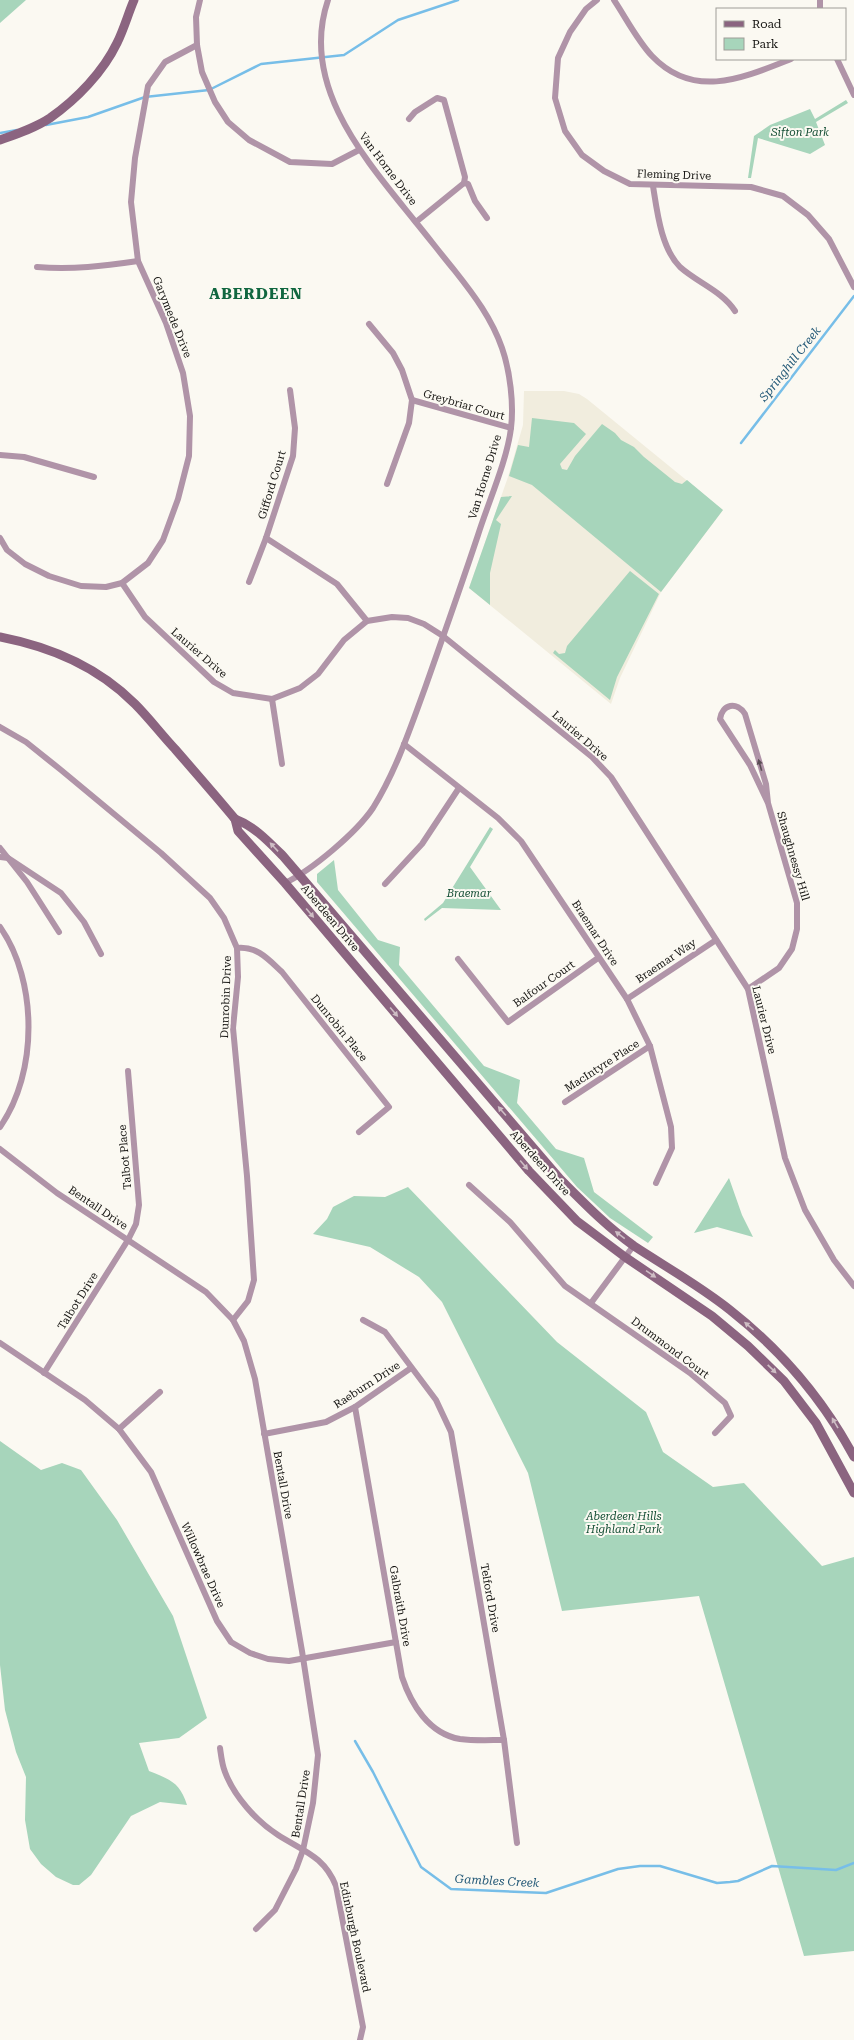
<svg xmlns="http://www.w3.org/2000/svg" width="854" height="2040" font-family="'Roboto Serif',serif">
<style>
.built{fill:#f1edde}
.green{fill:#a7d5bb}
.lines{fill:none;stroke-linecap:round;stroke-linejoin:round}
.stream{stroke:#77bee8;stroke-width:2.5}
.street{stroke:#b094a8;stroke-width:6}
.secondary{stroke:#8b6480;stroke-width:9}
.oneway{fill:#5b4e55}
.oneway2{fill:#cebdc4}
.labels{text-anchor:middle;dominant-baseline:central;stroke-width:4;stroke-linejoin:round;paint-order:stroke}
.park-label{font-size:11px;font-style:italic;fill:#144e34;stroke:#fbf9f2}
.street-label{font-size:11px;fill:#151411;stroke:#fbf9f2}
.water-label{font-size:12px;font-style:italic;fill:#255a78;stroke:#fbf9f2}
.district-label{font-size:15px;font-weight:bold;letter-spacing:1px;fill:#116740;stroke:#fbf9f2}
</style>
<rect width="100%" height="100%" fill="#fbf9f2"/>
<path class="built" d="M524,391H564L579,394L587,399L723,510L661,592L620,678L611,704L469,588L508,477L523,425Z"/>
<g class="green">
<path d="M0,0H26L0,23Z"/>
<path d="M846,100L848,103L816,122L825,145L810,154L758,138L751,178H748L754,136L770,125L810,109L815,119Z"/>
<path d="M532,418L574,423L586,434L560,464L562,469L567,470L575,456L602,424L615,433L621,440L634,447L644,457L675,482L682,484L687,480L723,510L661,592L532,485L509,476L518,445L529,447Z"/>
<path d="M512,496L496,520L501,524L490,573V605L469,588L501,497Z"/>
<path d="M630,571L659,594L617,677L610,700L553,653L555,650L559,654L565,653L567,646Z"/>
<path d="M490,827L493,829L470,867L501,910L442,908L425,921L424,919L443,903Z"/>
<path d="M334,860L338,890L378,940L400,947L399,965L484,1066L520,1080L517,1103L556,1149L584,1158L594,1192L653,1237L648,1243L610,1218L577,1187L317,882V874Z"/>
<path d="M729,1178L742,1215L753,1237L717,1227L694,1233Z"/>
<path d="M408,1187L557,1342L646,1412L663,1452L713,1487L744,1483L822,1566L854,1557V1951L804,1956L699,1596L562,1611L528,1473L442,1302L419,1277L370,1247L313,1234L327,1219L333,1207L354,1196L385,1197Z"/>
<path d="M0,1441L41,1470L62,1463L81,1470L117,1520L173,1616L207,1718L179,1738L139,1743L149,1771C169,1779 180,1782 187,1805L160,1802L131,1816L91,1875L79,1885H73L56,1877L41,1864L30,1849L25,1820L26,1777L16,1752L5,1710L0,1665Z"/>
</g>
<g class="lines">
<g class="stream">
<path d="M46,125L88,117L145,97L209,90L261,64L344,55L398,20L458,0"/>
<path d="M0,133L17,130"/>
<path d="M741,443L854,296"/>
<path d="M355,1741L373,1772L421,1867L451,1889L546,1893L618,1869L640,1866H660L717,1883L730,1882L738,1881L772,1866L836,1870L854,1863"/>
</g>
<g class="street">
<path d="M200,0L196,17L197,45L202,72L215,102L228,122L249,140L290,162L332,164L359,150"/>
<path d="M597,0L586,9L570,32L558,58L555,98L565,131L582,155L604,171L630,184L751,187L783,196L808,215L829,239L854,287"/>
<path d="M614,0C626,18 637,40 652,56C694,100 743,78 791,59"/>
<path d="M820,0V9"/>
<path d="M837,59L854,95"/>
<path d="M409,119L415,112L437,98L444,100L465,177L464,183L416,222"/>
<path d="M464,183L468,184L475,201L487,218"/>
<path d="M653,186C657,211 661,248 680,267C698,283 722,291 735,311"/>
<path d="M37,267C72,270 104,266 138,261"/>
<path d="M369,324L393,353L402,370L412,400L409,423L387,484"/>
<path d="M412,400L511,428"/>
<path d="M0,455L24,457L94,477"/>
<path d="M0,538L7,550L25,564L49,576L81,586L106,587L122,583L148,563L163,540L178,499L189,456L190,416L183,373L166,323L138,261L131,202L135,158L148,86L165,62L197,45"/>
<path d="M266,538L337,584L367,621"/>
<path d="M249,582L266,538L293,456L295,428L290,390"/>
<path d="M122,583L145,617L214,682L233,693L272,699L300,688L318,674L344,640L367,621L392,617L408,618L424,624L443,636L592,757L611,777L748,989L785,1158L805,1210L834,1260L854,1286"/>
<path d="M272,699L282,764"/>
<path d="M0,727L26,742L61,770L161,853L210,898L224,918L237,948L238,977L233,1028L247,1176L254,1280L248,1301L233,1320"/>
<path d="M404,744L498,818L521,841L627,999L650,1046L671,1127L672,1148L656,1183"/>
<path d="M0,848L27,882L59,932"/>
<path d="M0,857L8,858L61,893L84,922L101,954"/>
<path d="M285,883C312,870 356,833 373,808C396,771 410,729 425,688C443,637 461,586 478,535C488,503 507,461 511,428C514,404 510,371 502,348C492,319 474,295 455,271C441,254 428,237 414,220C365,159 299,85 328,0"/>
<path d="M385,884L422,844L459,788"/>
<path d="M0,927C38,981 38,1073 0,1127"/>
<path d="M237,948C257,946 268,959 282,972L389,1107L359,1132"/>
<path d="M458,959L508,1022L598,958"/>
<path d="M748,989L779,968L792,949L797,929V903L768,803L750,765L720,719C722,704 737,701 745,714L766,784L768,803"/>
<path d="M627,999L716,940"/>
<path d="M565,1102L650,1046"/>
<path d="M0,1149L57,1193L206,1292L233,1320L244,1341L255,1379L302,1651L318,1755L313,1803L303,1850L296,1869L275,1910L256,1929"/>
<path d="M469,1185L510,1222L565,1286L690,1373L725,1403L731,1416L715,1433"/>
<path d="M591,1303L634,1245"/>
<path d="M363,1320L385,1332L436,1400L451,1432L504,1740L517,1843"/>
<path d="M0,1343L85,1400L119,1429L151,1472L217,1621L231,1642L250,1653L268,1659L289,1661L396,1642"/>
<path d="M44,1373L128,1240L136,1224L139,1205L128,1071"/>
<path d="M355,1407L402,1677C411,1704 429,1734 460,1739C475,1741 490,1740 504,1740"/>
<path d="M119,1429L160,1392"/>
<path d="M264,1434L326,1422L355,1407L411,1368"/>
<path d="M220,1748C221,1755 222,1765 225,1772C234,1796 256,1821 278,1835C303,1851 324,1856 336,1886L363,2027L360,2040"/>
</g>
<g class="secondary">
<path d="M0,140C17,134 35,128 50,118C77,99 103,72 117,43C124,29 128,14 134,0"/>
<path d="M0,637C51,647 97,666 135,704C149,718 161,734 175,749C195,772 215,795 235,819L238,831L285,883L529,1171L577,1221L625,1257L712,1316L748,1346L784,1381L816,1423L854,1493"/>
<path d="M235,819C254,826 268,841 283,856L560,1179C584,1203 606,1226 634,1246C666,1267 700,1286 730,1310C782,1351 823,1399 854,1457"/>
</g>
</g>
<defs><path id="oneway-solid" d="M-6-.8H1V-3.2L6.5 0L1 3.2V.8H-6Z"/></defs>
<use class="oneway" href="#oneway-solid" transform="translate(760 765) rotate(-106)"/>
<g class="oneway2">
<use href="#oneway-solid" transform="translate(274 847) rotate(-133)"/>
<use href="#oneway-solid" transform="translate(310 913) rotate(50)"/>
<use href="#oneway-solid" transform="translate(394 1012) rotate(50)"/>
<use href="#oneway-solid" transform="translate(502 1111) rotate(-131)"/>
<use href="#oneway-solid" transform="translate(524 1165) rotate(50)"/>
<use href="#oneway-solid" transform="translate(620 1235) rotate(-143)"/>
<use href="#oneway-solid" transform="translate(651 1274) rotate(34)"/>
<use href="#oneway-solid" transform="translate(749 1326) rotate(-140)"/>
<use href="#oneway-solid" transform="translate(772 1369) rotate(44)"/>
<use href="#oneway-solid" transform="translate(835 1423) rotate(-120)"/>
</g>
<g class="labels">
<g class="park-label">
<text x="800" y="132">Sifton Park</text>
<text x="469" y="893">Braemar</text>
<text x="624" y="1516">Aberdeen Hills<tspan x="624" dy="13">Highland Park</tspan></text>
</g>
<g class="street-label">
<text transform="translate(388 169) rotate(53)">Van Horne Drive</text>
<text transform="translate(674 175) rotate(2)">Fleming Drive</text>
<text transform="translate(172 317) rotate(68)">Garymede Drive</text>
<text transform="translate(464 405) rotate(16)">Greybriar Court</text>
<text transform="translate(485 477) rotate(-73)">Van Horne Drive</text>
<text transform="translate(272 485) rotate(-73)">Gifford Court</text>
<text transform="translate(199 653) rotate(41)">Laurier Drive</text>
<text transform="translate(580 736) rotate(41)">Laurier Drive</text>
<text transform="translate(793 856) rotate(74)">Shaughnessy Hill</text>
<text transform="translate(330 918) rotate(50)">Aberdeen Drive</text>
<text transform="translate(595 933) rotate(57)">Braemar Drive</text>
<text transform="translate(666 961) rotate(-34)">Braemar Way</text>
<text transform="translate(544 984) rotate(-35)">Balfour Court</text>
<text transform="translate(226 997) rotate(-88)">Dunrobin Drive</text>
<text transform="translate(764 1020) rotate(76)">Laurier Drive</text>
<text transform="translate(339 1028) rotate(51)">Dunrobin Place</text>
<text transform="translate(602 1066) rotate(-33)">MacIntyre Place</text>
<text transform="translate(125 1157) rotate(-95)">Talbot Place</text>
<text transform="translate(540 1163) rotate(48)">Aberdeen Drive</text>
<text transform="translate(98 1208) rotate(34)">Bentall Drive</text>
<text transform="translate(78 1301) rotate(-58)">Talbot Drive</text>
<text transform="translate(670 1348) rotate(37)">Drummond Court</text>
<text transform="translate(367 1385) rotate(-33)">Raeburn Drive</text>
<text transform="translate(283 1485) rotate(80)">Bentall Drive</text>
<text transform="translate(203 1565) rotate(66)">Willowbrae Drive</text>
<text transform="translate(490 1598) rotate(80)">Telford Drive</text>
<text transform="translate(400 1606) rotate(80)">Galbraith Drive</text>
<text transform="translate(301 1804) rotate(-81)">Bentall Drive</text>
<text transform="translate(355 1937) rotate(78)">Edinburgh Boulevard</text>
</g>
<g class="water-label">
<text transform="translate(790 364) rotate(-52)">Springhill Creek</text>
<text transform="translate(497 1881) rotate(3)">Gambles Creek</text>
</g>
<g class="district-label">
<text x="256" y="294">ABERDEEN</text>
</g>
</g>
<rect x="716" y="8" width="130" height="52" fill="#fbf9f2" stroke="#9f9d98"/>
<rect x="724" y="21" width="20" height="6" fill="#8b6480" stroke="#9f9d98"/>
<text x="752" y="28" font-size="12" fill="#151411">Road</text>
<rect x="724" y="38" width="20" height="12" fill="#a7d5bb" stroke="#9f9d98"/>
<text x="752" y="48" font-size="12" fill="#151411">Park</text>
</svg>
